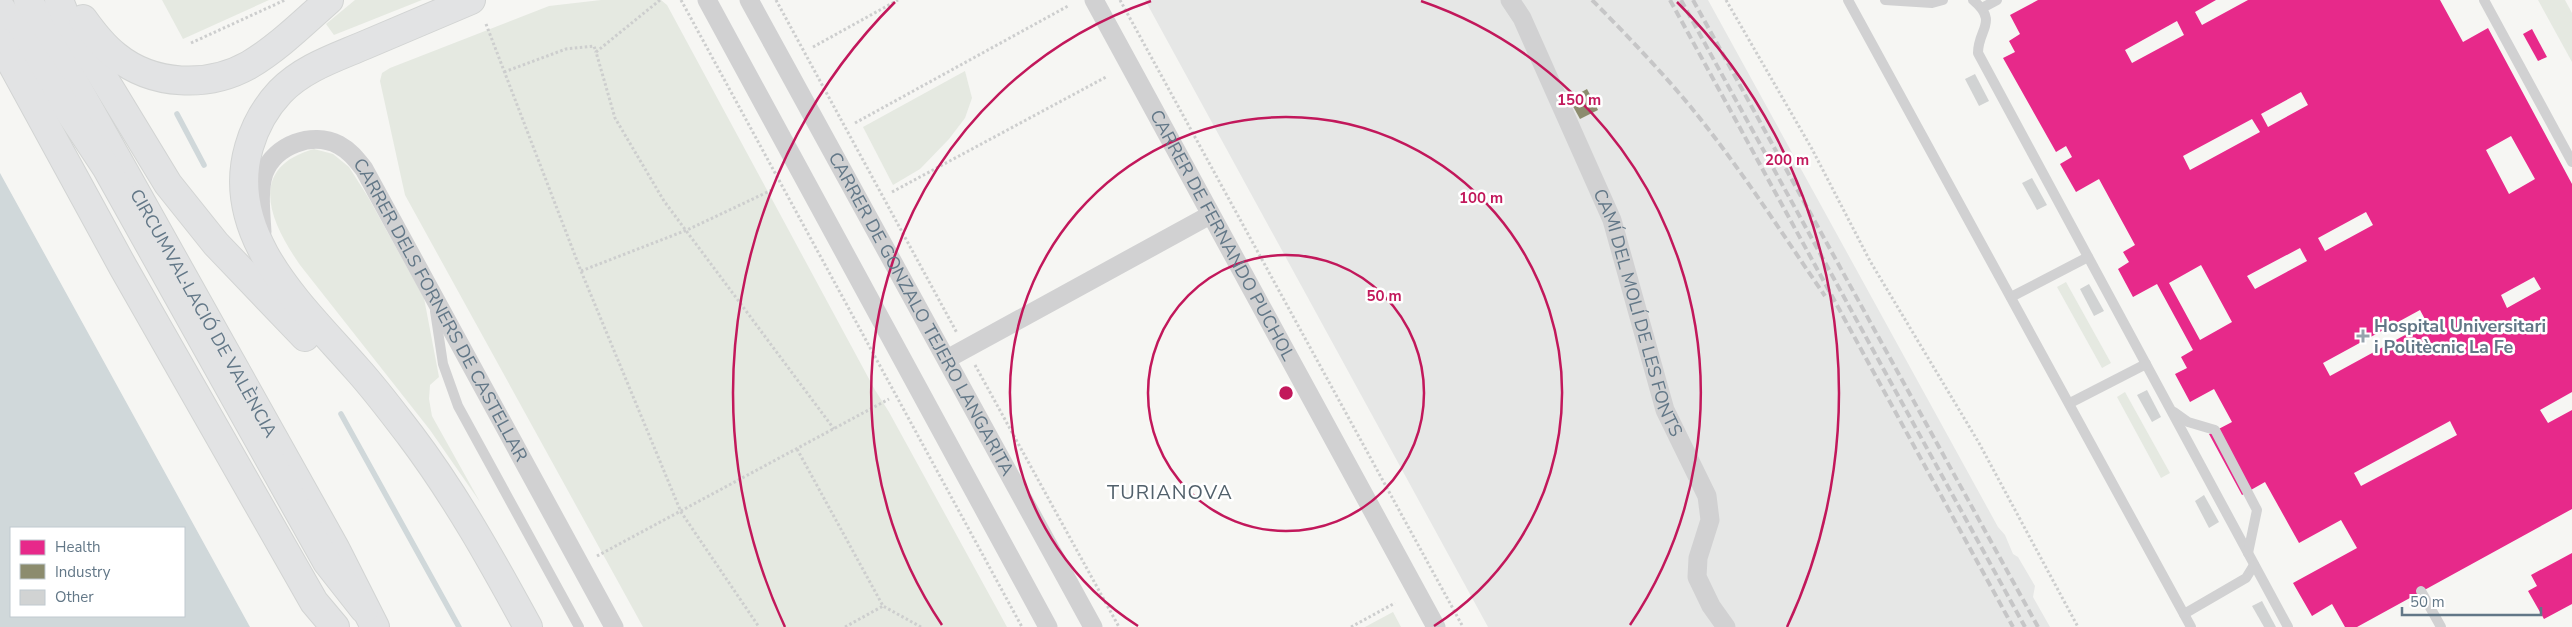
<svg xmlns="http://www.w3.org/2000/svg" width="2572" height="627" font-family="'Nunito Sans',sans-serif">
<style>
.built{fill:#e6e7e6}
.green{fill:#e5e9e1}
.water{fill:#d0d8da;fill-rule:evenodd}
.health{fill:#e7298a;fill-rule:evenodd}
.industry{fill:#8c8c6e}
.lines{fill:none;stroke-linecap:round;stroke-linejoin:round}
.stream{stroke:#d0d8da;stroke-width:5.5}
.building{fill:#d1d3d3}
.trunk-casing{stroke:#d2d4d3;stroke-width:30}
.motorway-casing{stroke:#d2d4d3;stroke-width:30}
.path{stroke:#cdcece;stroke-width:3;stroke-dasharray:2.5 2.5;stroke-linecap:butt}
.service{stroke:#d1d1d2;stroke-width:10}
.minor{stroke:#d1d1d2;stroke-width:19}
.trunk{stroke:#e2e3e4;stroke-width:28}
.motorway{stroke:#e2e3e4;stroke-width:28}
.rail{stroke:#c6c6c7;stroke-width:4;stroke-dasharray:8 4;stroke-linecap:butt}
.ring{fill:none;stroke:#c2185b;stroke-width:2.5}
.poi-dot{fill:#96a3ad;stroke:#fff;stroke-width:2}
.labels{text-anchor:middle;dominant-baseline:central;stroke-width:5;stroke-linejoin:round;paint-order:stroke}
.street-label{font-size:18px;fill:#627787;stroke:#fff}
.poi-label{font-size:18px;font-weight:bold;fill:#627787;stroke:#fff;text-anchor:start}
.quarter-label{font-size:20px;letter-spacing:1px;fill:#51606b;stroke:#fff}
.centre{fill:#c2185b;stroke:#fff;stroke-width:2.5}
.ring-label{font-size:15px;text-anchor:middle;font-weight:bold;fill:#c2185b;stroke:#fff;stroke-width:5;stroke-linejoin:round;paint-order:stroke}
</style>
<rect width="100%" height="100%" fill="#f6f6f3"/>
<path class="built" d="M1145,0H1708L1998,527L2005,535L2013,554L2018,557L2035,586L2033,597L2050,627H1488Z"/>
<g class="green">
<path d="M162,0H269L183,39Z"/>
<path d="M355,0H422L334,35L326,24Z"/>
<path d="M601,0H661L667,5L875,390L889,412L1007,627H643L405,195L380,81L382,73L390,68L549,6Z"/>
<path d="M2538,0H2565L2572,13V62Z"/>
<path d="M965,71L972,98L965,118L949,139L920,169L893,185L863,127Z"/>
<path d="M314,149L333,154L349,167L368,197L424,298L439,377L430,385L429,399L432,416L480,502L430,430L300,265C270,222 246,168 314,149Z"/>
<path d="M2066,282L2111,363L2102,368L2057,287Z"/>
<path d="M2125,392L2170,473L2161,478L2117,397Z"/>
<path d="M1393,612L1401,627H1365Z"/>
</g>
<path class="water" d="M0,173L250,627H0ZM11,528H184V616H11Z"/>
<g class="health">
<path d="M2038,0H2216L2195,12L2202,25L2248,0H2440L2463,42L2488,28L2572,184V392L2540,410L2548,423L2572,410V509L2357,627H2345L2332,604L2312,616L2293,583L2357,548L2341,520L2299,543L2265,482L2242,495L2209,434L2232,422L2214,389L2190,402L2175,374L2187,368L2181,357L2193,350L2157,284L2133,297L2118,269L2129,262L2123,252L2135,245L2099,179L2076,192L2060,164L2072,157L2066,146L2056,152L2003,58L2015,52L2009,41L2020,34L2010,15ZM2177,21L2184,35L2132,63L2125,50ZM2301,92L2308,105L2268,127L2261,114ZM2252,119L2260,132L2190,170L2183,156ZM2511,136L2535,179L2509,194L2486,150ZM2366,212L2373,225L2325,251L2318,238ZM2300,248L2307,261L2255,289L2247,276ZM2201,265L2232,322L2200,340L2169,283ZM2534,277L2541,289L2507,308L2501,295ZM2420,310L2427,323L2330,376L2323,363ZM2450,421L2457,435L2361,486L2354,473Z"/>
<path d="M2532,29L2547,57L2538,61L2523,34Z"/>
<path d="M2572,553V604L2544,619L2528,591L2537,586L2531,575Z"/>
</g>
<path class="industry" d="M1587,89L1598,110L1580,119L1569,99Z"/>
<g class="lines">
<g class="stream">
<path d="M177,114L204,165"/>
<path d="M341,414L459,627"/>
</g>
</g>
<g class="building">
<path d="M1975,74L1989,101L1979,106L1965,79Z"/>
<path d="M2032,178L2047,205L2037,210L2022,183Z"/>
<path d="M2089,284L2104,311L2094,316L2080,289Z"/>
<path d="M2147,390L2161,417L2152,422L2137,395Z"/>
<path d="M2204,495L2219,522L2209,528L2195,501Z"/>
<path d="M2262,601L2276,627H2264L2252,606Z"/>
</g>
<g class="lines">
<g class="trunk-casing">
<g id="trunk">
<path id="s5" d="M28,0L335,548L375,627"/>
<path d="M59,0L64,13L168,184L216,244L305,337"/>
<path d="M471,0C435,15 400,30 365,45C335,58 303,68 280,92C265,108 255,126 249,147C223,237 304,308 357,369C376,390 393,413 410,435C456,496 492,561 528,627"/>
<path d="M83,19C93,33 103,46 116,56C153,86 208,88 249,65C278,48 304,22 329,0"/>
</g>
</g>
<g class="motorway-casing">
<g id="motorway">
<path d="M0,7L106,167L327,562L364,609"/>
<path d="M0,42L123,267L314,602L335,627"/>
</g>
</g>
<g class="path">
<path d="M660,0L596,52L615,118L664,201L834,429"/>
<path d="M681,0L1022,627"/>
<path d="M776,0L957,333"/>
<path d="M1120,0L1463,627"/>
<path d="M1726,0L1812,149L1870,261L1979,443L2078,627"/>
<path d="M486,24L581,271L681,512L759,627"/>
<path d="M191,43L285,0"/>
<path d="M813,47L898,0"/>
<path d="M504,72L566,49L594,46L596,52"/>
<path d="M855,123L1068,6"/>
<path d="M892,192L1106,77"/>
<path d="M581,271L687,230L774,189"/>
<path d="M975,365L1119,627"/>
<path d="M797,449L883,606L921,627"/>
<path d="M597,556L889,399"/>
<path d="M845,627L883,606"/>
<path d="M1351,627L1395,603"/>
</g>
<g class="service">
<path d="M1848,0L2191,627"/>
<path d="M1885,0L1932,3L1943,0"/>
<path d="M1973,0C1999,22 1978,29 1978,53L2288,627"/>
<path d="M2484,0L2572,162"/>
<path d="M1982,8L1997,0"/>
<path d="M2011,297L2088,257"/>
<path d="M435,311L443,364L458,406L579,627"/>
<path d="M2070,403L2146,364"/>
<path d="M2174,412L2188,422L2215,430L2257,510L2248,553"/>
<path d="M2421,591L2441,627"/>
<path d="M2184,614L2246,578L2254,565"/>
</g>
<g class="minor">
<path d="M707,0L1048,627"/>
<path id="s1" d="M749,0L1093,627"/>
<path id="s2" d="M1094,0L1436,627"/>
<path id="s3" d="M1510,0L1522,18L1612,220L1665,410L1707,496L1710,520L1698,558L1697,577L1711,606L1726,627"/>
<path id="s4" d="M262,232C261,213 258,191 264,173C275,145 312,131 339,145C350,151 356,159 364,169L614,627"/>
<path d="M947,359L1210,215"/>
</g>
<use href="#trunk" class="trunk"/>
<use href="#motorway" class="motorway"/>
<g class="rail">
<path d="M1592,0C1626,34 1659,69 1690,106C1739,166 1781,232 1825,296"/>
<path d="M1670,0L2013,627"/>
<path d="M1681,0L2025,627"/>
<path d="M1693,0L2038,627"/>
</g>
</g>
<g class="ring">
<circle cx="1286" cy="393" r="138"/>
<path d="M1138 626A276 276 0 1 1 1434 626"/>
<path d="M942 625A415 415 0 0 1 1151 1M1421 1A415 415 0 0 1 1630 625"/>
<path d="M785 627A553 553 0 0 1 895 2M1677 2A553 553 0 0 1 1787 627"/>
</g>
<path class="poi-dot" d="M2360.5 328.5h5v5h5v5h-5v5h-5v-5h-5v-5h5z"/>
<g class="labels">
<g class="street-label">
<text stroke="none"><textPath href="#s2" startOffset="268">CARRER DE FERNANDO PUCHOL</textPath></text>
<text stroke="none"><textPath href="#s4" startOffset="344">CARRER DELS FORNERS DE CASTELLAR</textPath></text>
<text stroke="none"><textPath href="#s5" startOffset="359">CIRCUMVAL·LACIÓ DE VALÈNCIA</textPath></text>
<text stroke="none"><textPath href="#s3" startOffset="339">CAMÍ DEL MOLÍ DE LES FONTS</textPath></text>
<text stroke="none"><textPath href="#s1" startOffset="358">CARRER DE GONZALO TEJERO LANGARITA</textPath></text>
</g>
<g class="poi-label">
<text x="2374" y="326">Hospital Universitari<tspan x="2374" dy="21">i Politècnic La Fe</tspan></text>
</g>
<g class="quarter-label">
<text x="1170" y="492">TURIANOVA</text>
</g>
</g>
<circle cx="1286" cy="393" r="8" class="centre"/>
<g class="ring-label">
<text x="1579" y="105">150 m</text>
<text x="1787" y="165">200 m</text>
<text x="1481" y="203">100 m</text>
<text x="1384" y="301">50 m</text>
</g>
<rect x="10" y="527" width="175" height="90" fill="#ffffff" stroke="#c0c9cf"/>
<rect x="20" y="540" width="25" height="15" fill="#e7298a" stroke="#c0c9cf"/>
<text x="55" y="552" font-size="15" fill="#627787">Health</text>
<rect x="20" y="564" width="25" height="15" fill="#8c8c6e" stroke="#c0c9cf"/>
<text x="55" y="577" font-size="15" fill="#627787">Industry</text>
<rect x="20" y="590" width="25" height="15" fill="#d1d3d3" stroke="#c0c9cf"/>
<text x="55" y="602" font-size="15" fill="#627787">Other</text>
<path d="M2402 607v8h139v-8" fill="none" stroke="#627787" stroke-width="2.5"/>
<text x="2410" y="607" font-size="15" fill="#627787" stroke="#ffffff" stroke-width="4" paint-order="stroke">50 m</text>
</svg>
